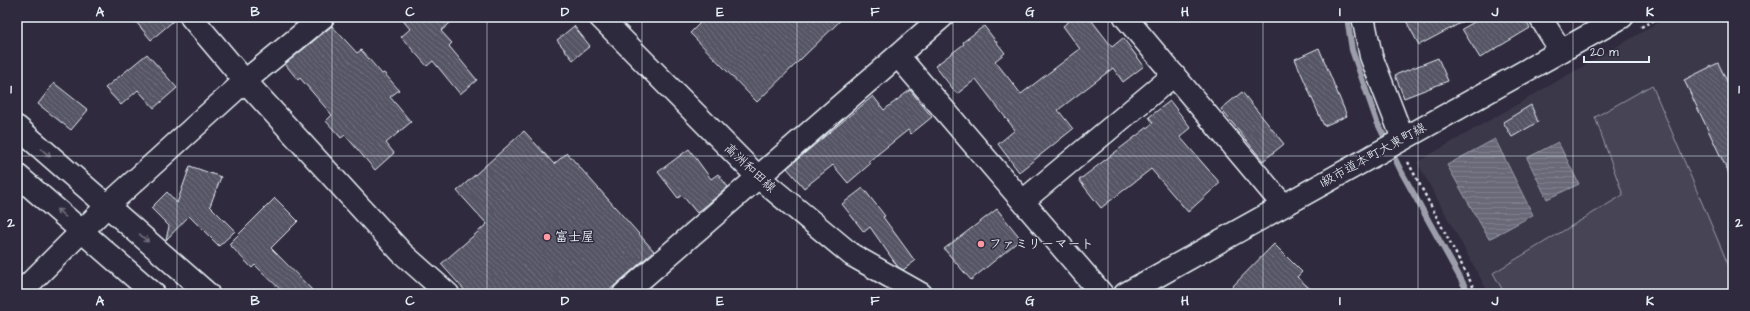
<svg xmlns="http://www.w3.org/2000/svg" width="1750" height="311" font-family="'Architects Daughter','Klee One',sans-serif">
<style>
.built{fill:#3b3749}
.green{fill:#464455;stroke:#979aa6}
.water{fill:url(#water-rules);stroke:#9c9fab}
.lines{fill:none;stroke-linecap:round;stroke-linejoin:round}
.stream{stroke:#9c9fab;stroke-width:6}
.building{fill:url(#building-back-hatch);stroke:#e8f1f8}
.minor-casing{stroke:#e8f1f8;stroke-width:25}
.major-casing{stroke:#e8f1f8;stroke-width:25}
.path{stroke:#e8f1f8;stroke-width:2.5;stroke-dasharray:3 3;stroke-linecap:butt}
.minor{stroke:#2f2a3d;stroke-width:22}
.major{stroke:#2f2a3d;stroke-width:22}
.oneway{stroke:#70707e}
.grid{fill:none;stroke:#e8f1f8;stroke-width:1;stroke-opacity:0.55}
.poi-dot{fill:#ff9aa2;stroke:#2f2a3d;stroke-width:1.5}
.labels{text-anchor:middle;dominant-baseline:central;stroke-width:3;stroke-linejoin:round;paint-order:stroke}
.street-label{font-size:13px;fill:#e8f1f8;stroke:#2f2a3d}
.poi-label{font-size:13px;font-weight:bold;fill:#e8f1f8;stroke:#2f2a3d;text-anchor:start}
.neatline{fill:none;stroke:#e8f1f8;stroke-width:1.5}
.grid-label{font-size:13px;text-anchor:middle;font-weight:bold;fill:#e8f1f8}
</style>
<defs>
<pattern id="water-rules" width="6" height="5" patternUnits="userSpaceOnUse"><rect width="6" height="5" fill="#696978"/><path d="M0 2.5h6" fill="none" stroke="#7e7f8c"/></pattern>
<pattern id="building-back-hatch" width="6" height="6" patternUnits="userSpaceOnUse"><rect width="6" height="6" fill="#575565"/><path d="M-1 5l2 2M0 0l6 6M5-1l2 2" fill="none" stroke="#6f6e7c"/></pattern>
</defs>
<rect width="100%" height="100%" fill="#2f2a3d"/>
<filter id="ink" filterUnits="userSpaceOnUse"><feTurbulence type="fractalNoise" baseFrequency=".025" numOctaves="2"/><feDisplacementMap in="SourceGraphic" scale="8" xChannelSelector="R" yChannelSelector="G"/><feConvolveMatrix kernelMatrix="1 2 1 2 8 2 1 2 1" color-interpolation-filters="sRGB"/></filter>
<g filter="url(#ink)">
<path class="built" d="M1668,17H1733V294H1489L1417,162Z"/>
<path class="green" d="M1652,85L1733,276V294H1505L1493,273L1623,195L1595,117Z"/>
<g class="water">
<path d="M1495,139L1533,215L1489,239L1447,165Z"/>
<path d="M1558,142L1579,184L1547,199L1527,158Z"/>
</g>
<g class="lines">
<path class="stream" d="M1347,17L1352,50L1377,122L1401,171L1469,294"/>
</g>
<g class="building">
<path d="M132,17H178L151,40Z"/>
<path d="M400,17H457L441,31L452,43L449,46L477,80L460,94L433,61L427,66L401,37L410,29Z"/>
<path d="M706,17H844L757,102L690,33Z"/>
<path d="M1074,17H1089L1112,47L1123,38L1144,66L1123,82L1113,68L1058,110L1073,129L1019,172L998,144L1015,130L976,79L957,94L935,66L964,44L963,42L984,26L1005,53L995,61L1021,94L1080,49L1063,26Z"/>
<path d="M1404,17H1472L1419,45Z"/>
<path d="M1483,17H1523L1530,28L1480,58L1462,29Z"/>
<path d="M332,26L357,53L361,50L382,74L384,73L399,90L390,97L411,122L386,143L394,153L375,170L345,135L341,138L326,121L332,115L300,78L298,80L285,64Z"/>
<path d="M574,26L590,46L573,60L557,40Z"/>
<path d="M1319,48L1347,116L1324,126L1295,59Z"/>
<path d="M147,54L177,88L154,108L138,90L121,105L105,88Z"/>
<path d="M1438,58L1448,81L1404,98L1395,75Z"/>
<path d="M1718,63L1733,93V182L1684,80Z"/>
<path d="M54,83L88,110L71,130L38,104Z"/>
<path d="M910,90L932,117L911,134L908,130L868,162L870,164L848,183L833,165L804,188L787,168L873,96L884,110Z"/>
<path d="M1242,92L1284,144L1263,161L1221,109Z"/>
<path d="M1170,101L1191,128L1180,137L1220,183L1188,212L1151,169L1101,208L1079,180L1153,123L1149,117Z"/>
<path d="M1531,105L1538,122L1512,137L1503,122Z"/>
<path d="M524,131L554,164L567,153L654,251L605,294H468L441,264L487,224L457,191Z"/>
<path d="M689,149L711,179L718,174L728,187L697,213L682,195L678,198L658,172Z"/>
<path d="M190,166L221,177L210,206L235,231L219,246L189,216L166,240L169,226L151,208L167,192L177,203Z"/>
<path d="M863,188L885,216L883,217L915,261L903,270L898,267L870,227L864,232L842,204Z"/>
<path d="M275,198L298,221L271,248L316,294H285L255,265L252,268L229,244Z"/>
<path d="M997,209L1021,239L971,280L944,249Z"/>
<path d="M1274,244L1302,272L1297,277L1316,294H1225Z"/>
</g>
<g class="lines">
<g class="minor-casing">
<g id="minor">
<path d="M191,17L245,81L402,253L448,294"/>
<path d="M1125,17L1283,205"/>
<path d="M1363,17L1371,56L1403,139"/>
<path d="M1540,17L1561,51"/>
<path d="M898,56L1102,294"/>
<path d="M17,127L208,294"/>
<path d="M17,175L154,294"/>
<path d="M1023,201L1174,75"/>
<path d="M19,294L107,206L245,81L323,17"/>
<path d="M624,294L942,17"/>
<path d="M1125,294L1622,17"/>
</g>
</g>
<g class="major-casing">
<path id="major" d="M600,17L758,177L852,255L921,294"/>
</g>
<g class="path">
<path d="M1641,27L1660,17"/>
<path d="M1408,162L1477,294"/>
</g>
<use href="#minor" class="minor"/>
<use href="#major" class="major"/>
</g>
<defs><path id="oneway-shaft" d="M-6 0H5M1.5-3L5.5 0L1.5 3" fill="none" stroke-width="1.6" stroke-linecap="round" stroke-linejoin="round"/></defs>
<g class="oneway">
<use href="#oneway-shaft" transform="translate(46 153) rotate(41)"/>
<use href="#oneway-shaft" transform="translate(61 213) rotate(-139)"/>
<use href="#oneway-shaft" transform="translate(144 238) rotate(41)"/>
</g>
</g>
<path class="grid" d="M177,17V294M332,17V294M487,17V294M642,17V294M797,17V294M953,17V294M1108,17V294M1263,17V294M1418,17V294M1573,17V294M17,156H1733"/>
<g class="poi-dot">
<circle cx="547" cy="237" r="4"/>
<circle cx="981" cy="244" r="4"/>
</g>
<g class="labels">
<g class="street-label">
<text transform="translate(1373 155) rotate(-29)">1級市道本町大東町線</text>
<text transform="translate(750 168) rotate(43)">高洲和田線</text>
</g>
<g class="poi-label">
<text x="555" y="237">富士屋</text>
<text x="989" y="244">ファミリーマート</text>
</g>
</g>
<rect width="1750" height="311" fill="none" stroke="#2f2a3d" stroke-width="44"/>
<path d="M1584 56v6h65v-6" fill="none" stroke="#e8f1f8" stroke-width="2"/>
<text x="1590" y="56" font-size="12" fill="#e8f1f8" stroke="#2f2a3d" stroke-width="3" paint-order="stroke">20 m</text>
<rect x="22" y="22" width="1706" height="267" class="neatline"/>
<g class="grid-label">
<text x="100" y="16">A</text>
<text x="255" y="16">B</text>
<text x="410" y="16">C</text>
<text x="565" y="16">D</text>
<text x="720" y="16">E</text>
<text x="875" y="16">F</text>
<text x="1030" y="16">G</text>
<text x="1185" y="16">H</text>
<text x="1340" y="16">I</text>
<text x="1495" y="16">J</text>
<text x="1650" y="16">K</text>
<text x="11" y="93">1</text>
<text x="1739" y="93">1</text>
<text x="11" y="227">2</text>
<text x="1739" y="227">2</text>
<text x="100" y="305">A</text>
<text x="255" y="305">B</text>
<text x="410" y="305">C</text>
<text x="565" y="305">D</text>
<text x="720" y="305">E</text>
<text x="875" y="305">F</text>
<text x="1030" y="305">G</text>
<text x="1185" y="305">H</text>
<text x="1340" y="305">I</text>
<text x="1495" y="305">J</text>
<text x="1650" y="305">K</text>
</g>
</svg>
